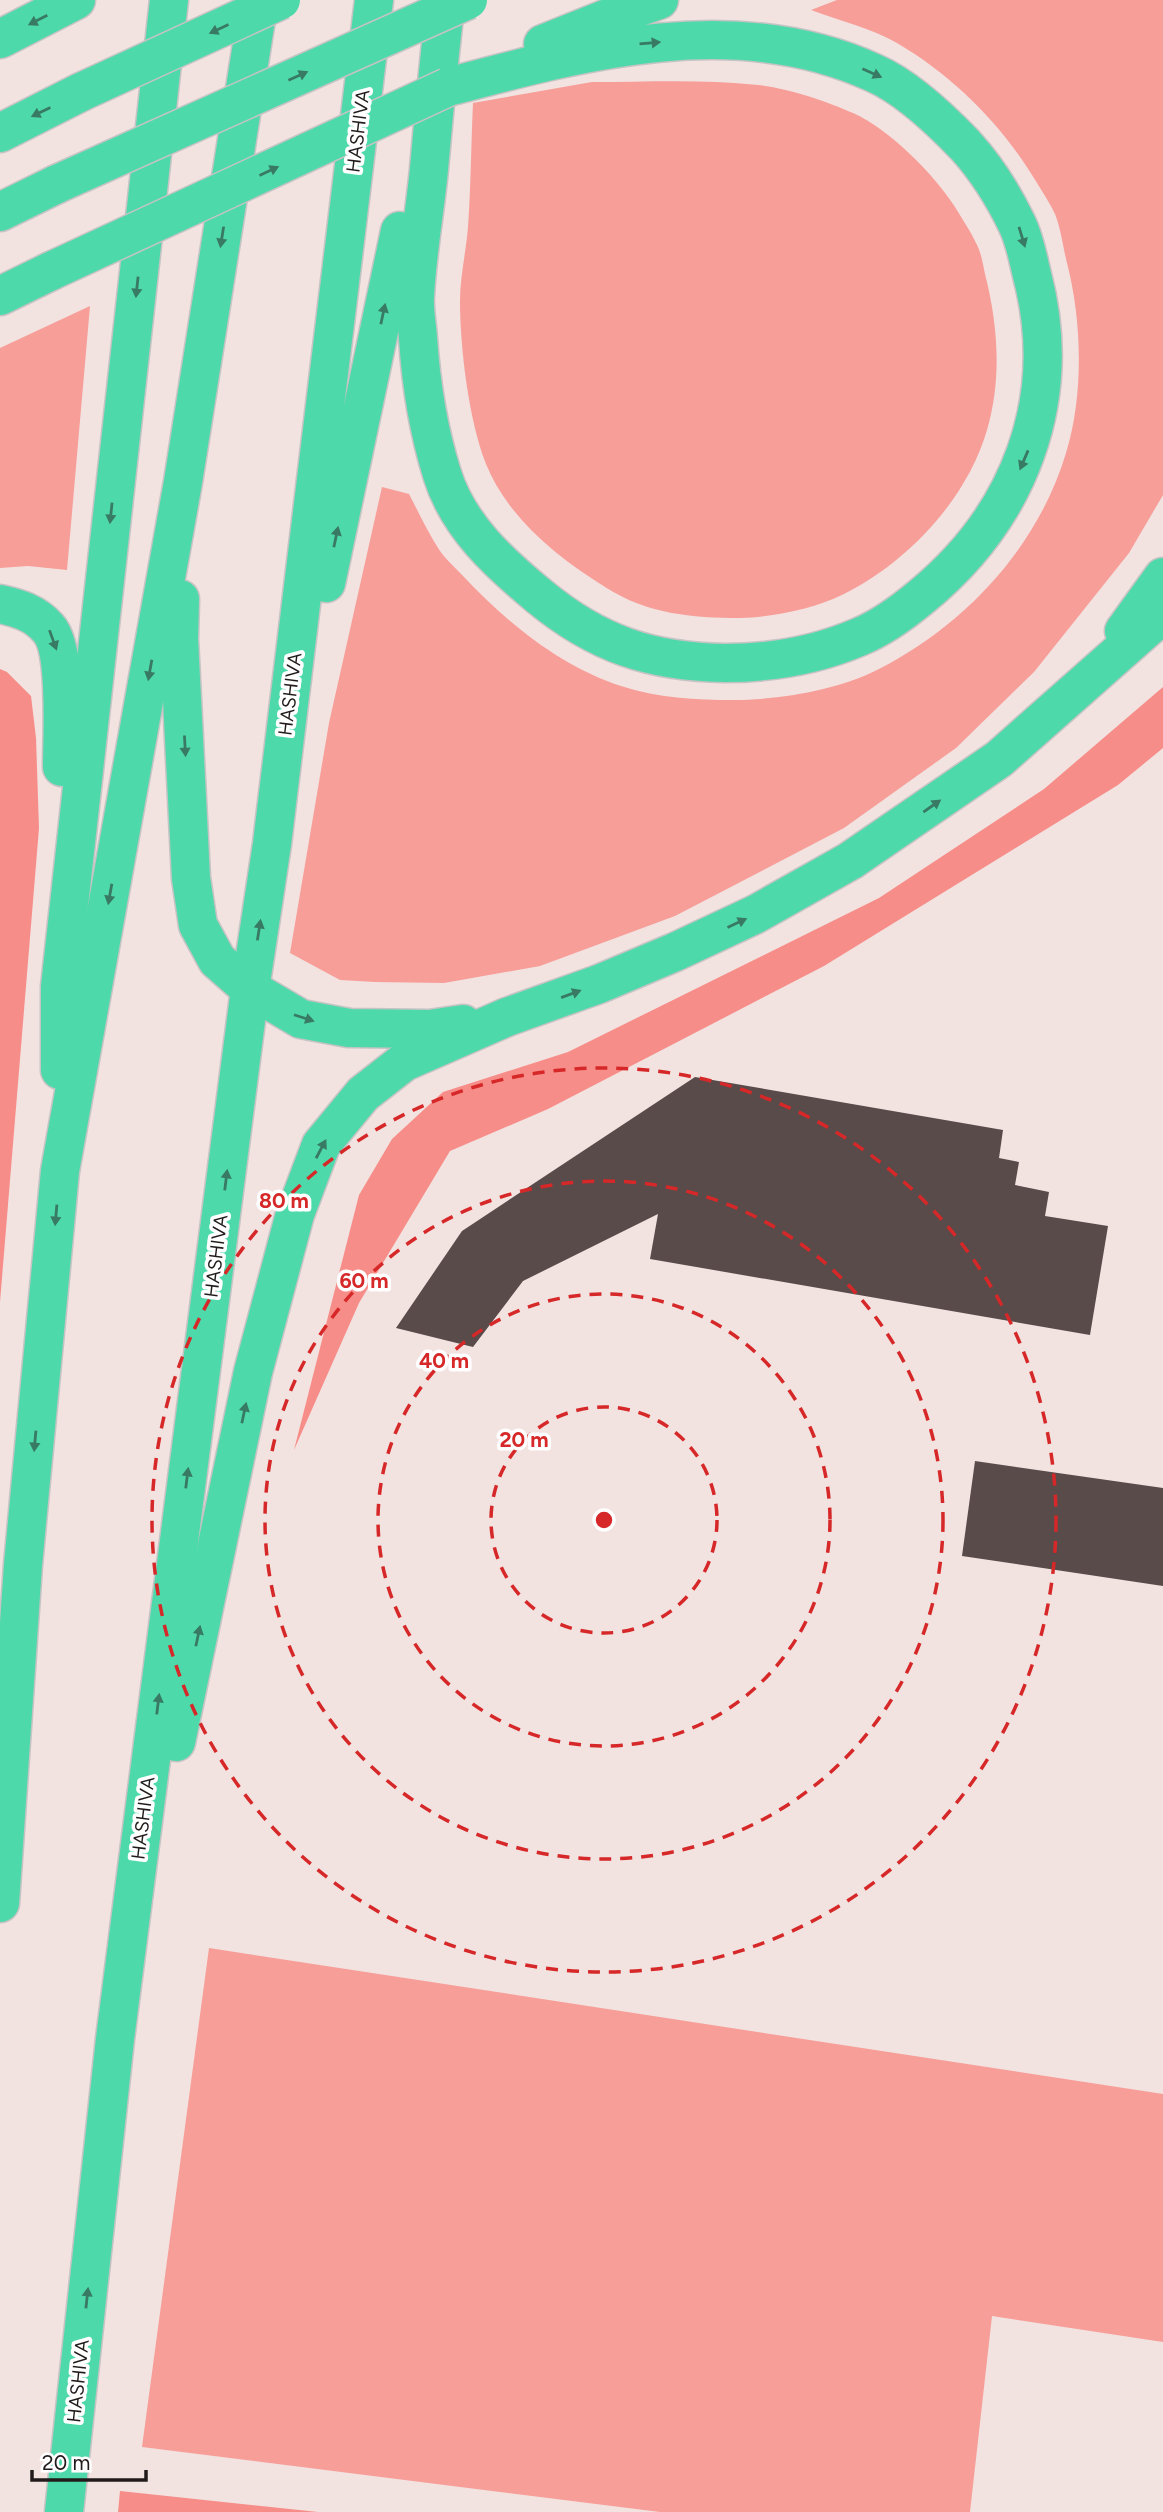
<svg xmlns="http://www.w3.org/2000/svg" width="1163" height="2512" font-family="Figtree,sans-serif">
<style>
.green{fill:#f79e98}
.forest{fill:#f78d88}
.building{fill:#584b4a}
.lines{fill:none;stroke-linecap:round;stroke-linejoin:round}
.highway-casing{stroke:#c5c4c4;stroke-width:41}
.highway{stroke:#4ed9ab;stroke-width:38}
.highway-bridge-casing{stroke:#c5c4c4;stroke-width:41;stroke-linecap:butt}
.highway-bridge{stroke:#4ed9ab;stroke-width:38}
.oneway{fill:#387a63}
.ring{fill:none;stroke:#d62828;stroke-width:3.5;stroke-dasharray:12 9}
.labels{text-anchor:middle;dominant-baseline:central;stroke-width:7;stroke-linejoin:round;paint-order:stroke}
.street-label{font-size:19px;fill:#211c1b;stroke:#fff}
.centre{fill:#d62828;stroke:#fff;stroke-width:3.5}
.ring-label{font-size:21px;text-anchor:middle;font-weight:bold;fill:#d62828;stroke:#fff;stroke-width:7;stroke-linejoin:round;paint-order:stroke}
</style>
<rect width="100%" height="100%" fill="#f2e2e0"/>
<g class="green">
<path d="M837,0H1163V495L1129,553L1034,672L956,748L844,828L675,916L540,966L444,983L375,982L340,980L290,953L329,723L382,487L409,494C419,513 428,533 440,551C446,560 456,568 464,577C506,622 561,667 621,686C657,698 696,700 734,700C778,700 839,690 879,669C965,625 1038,547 1066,453C1084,395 1082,321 1067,263C1063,247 1061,229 1055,214C1050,203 1043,193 1037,183C1003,126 955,77 897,43C873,29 838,20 811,10Z"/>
<path d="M592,82C647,82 703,79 758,85C787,88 826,101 853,113C889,129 934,174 955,207C962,219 970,230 976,243C981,252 983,264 985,274C998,325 1002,379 987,430C967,499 908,562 844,594C814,609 773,617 740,618C692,618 647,614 605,587C557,557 508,518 486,464C469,421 460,348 460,301C460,277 466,252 468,227C471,186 471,145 473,103Z"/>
<path d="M90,306L67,570L28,566L0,568V348Z"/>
<path d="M209,1948L1163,2094V2342L992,2316L970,2512H660L142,2447Z"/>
</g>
<g class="forest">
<path d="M0,669L7,672L31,696L36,738L39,828L0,1302Z"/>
<path d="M1163,687V748L1118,785L824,966L548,1109L450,1151L359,1303L294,1450L359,1195L392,1139L443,1092L568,1052L879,898L1044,789Z"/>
<path d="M120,2491L318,2512H118Z"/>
</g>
<g class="building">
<path d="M695,1077L1003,1130L999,1158L1019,1162L1015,1185L1049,1192L1045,1216L1108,1226L1090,1335L650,1259L658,1214L523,1281L473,1347L396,1328L462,1231Z"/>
<path d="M975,1461L1163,1488V1586L962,1556Z"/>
</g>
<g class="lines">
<g class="highway-casing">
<g id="highway">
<path d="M446,0C439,56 434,113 429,169C425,211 417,254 415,296C414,310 417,324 418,338C421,384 428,429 442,474C458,526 499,563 539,596C597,644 651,662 725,663C770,663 817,655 859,637C881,628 903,612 921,597C1019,517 1065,400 1032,275C1028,259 1025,240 1017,224C1004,197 986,168 965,145C941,120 906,87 874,73C737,10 586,50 448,87"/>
<path d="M0,39L76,0"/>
<path d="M543,44L608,18L659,0"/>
<path d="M0,133L81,92"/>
<path d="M0,212L57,184"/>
<path d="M0,296L51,271"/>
<path d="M326,583L400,231"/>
<path d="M180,599L179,639L191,878L198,925L217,960L250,989L301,1019L349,1028L430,1029L463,1024"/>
<path d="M0,604C18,608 35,613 48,628C68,649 62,737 62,767"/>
<path d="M1124,631L1163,577"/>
<path d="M60,1070V987L169,0"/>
<path d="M176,1742L253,1372L295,1214L321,1145L363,1094L404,1062L507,1017L599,984L675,952L756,914L850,861L999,759L1163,614"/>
<path d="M0,1903L23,1565L60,1171L183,482L259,0"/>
<path d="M64,2512L115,2039L250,989L272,844L374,0"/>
</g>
</g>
<use href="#highway" class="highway"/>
<g class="highway-bridge-casing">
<g id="highway-bridge">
<path d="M81,92L281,0"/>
<path d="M57,184L468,0"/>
<path d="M51,271L448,87"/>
</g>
</g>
<use href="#highway-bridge" class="highway-bridge"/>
</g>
<defs><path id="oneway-solid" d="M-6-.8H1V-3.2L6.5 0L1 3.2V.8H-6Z" transform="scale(1.75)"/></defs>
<g class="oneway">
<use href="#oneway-solid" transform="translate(38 20) rotate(153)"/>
<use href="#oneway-solid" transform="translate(219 29) rotate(155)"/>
<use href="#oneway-solid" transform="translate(650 43) rotate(-5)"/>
<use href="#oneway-solid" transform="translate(872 73) rotate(24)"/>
<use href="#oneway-solid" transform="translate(298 76) rotate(-24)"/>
<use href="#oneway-solid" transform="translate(41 112) rotate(154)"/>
<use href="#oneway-solid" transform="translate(269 171) rotate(-25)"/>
<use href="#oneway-solid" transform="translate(222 237) rotate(99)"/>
<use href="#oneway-solid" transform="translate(1022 237) rotate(73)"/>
<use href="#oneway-solid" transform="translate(137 287) rotate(96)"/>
<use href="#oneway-solid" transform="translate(383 314) rotate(-78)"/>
<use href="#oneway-solid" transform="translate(1024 460) rotate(113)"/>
<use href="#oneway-solid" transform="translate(111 513) rotate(96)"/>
<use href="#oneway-solid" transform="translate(336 537) rotate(-78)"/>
<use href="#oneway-solid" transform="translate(53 640) rotate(70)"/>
<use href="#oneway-solid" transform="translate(150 670) rotate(100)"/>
<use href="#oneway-solid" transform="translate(185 746) rotate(87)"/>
<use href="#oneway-solid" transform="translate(932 806) rotate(-35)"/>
<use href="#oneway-solid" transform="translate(110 894) rotate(100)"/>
<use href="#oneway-solid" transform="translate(737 923) rotate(-25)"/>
<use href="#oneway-solid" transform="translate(259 930) rotate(-81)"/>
<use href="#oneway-solid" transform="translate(571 994) rotate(-20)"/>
<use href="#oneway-solid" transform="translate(304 1018) rotate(18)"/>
<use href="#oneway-solid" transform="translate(321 1149) rotate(-62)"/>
<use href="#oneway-solid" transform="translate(226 1180) rotate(-83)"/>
<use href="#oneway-solid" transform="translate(56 1215) rotate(95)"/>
<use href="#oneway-solid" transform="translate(244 1413) rotate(-78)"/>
<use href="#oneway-solid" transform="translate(35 1441) rotate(95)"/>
<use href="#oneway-solid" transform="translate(187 1478) rotate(-83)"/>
<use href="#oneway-solid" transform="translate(198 1636) rotate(-78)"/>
<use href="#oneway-solid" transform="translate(158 1704) rotate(-83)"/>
<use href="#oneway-solid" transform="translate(87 2298) rotate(-84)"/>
</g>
<g class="ring">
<circle cx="604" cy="1520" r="113"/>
<circle cx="604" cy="1520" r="226"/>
<circle cx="604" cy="1520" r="339"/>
<circle cx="604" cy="1520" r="452"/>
</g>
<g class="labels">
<g class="street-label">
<text transform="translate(358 131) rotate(-83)">HASHIVA</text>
<text transform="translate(290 694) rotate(-83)">HASHIVA</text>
<text transform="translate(216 1256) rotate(-83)">HASHIVA</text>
<text transform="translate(143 1818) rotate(-83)">HASHIVA</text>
<text transform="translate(78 2381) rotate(-84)">HASHIVA</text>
</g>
</g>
<circle cx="604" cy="1520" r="10" class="centre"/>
<g class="ring-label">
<text x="284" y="1208">80 m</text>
<text x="364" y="1288">60 m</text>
<text x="444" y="1368">40 m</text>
<text x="524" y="1447">20 m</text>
</g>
<path d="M32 2470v10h114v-10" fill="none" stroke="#211c1b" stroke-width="3.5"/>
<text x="42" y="2470" font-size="21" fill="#211c1b" stroke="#ffffff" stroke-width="5" paint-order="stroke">20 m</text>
</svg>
